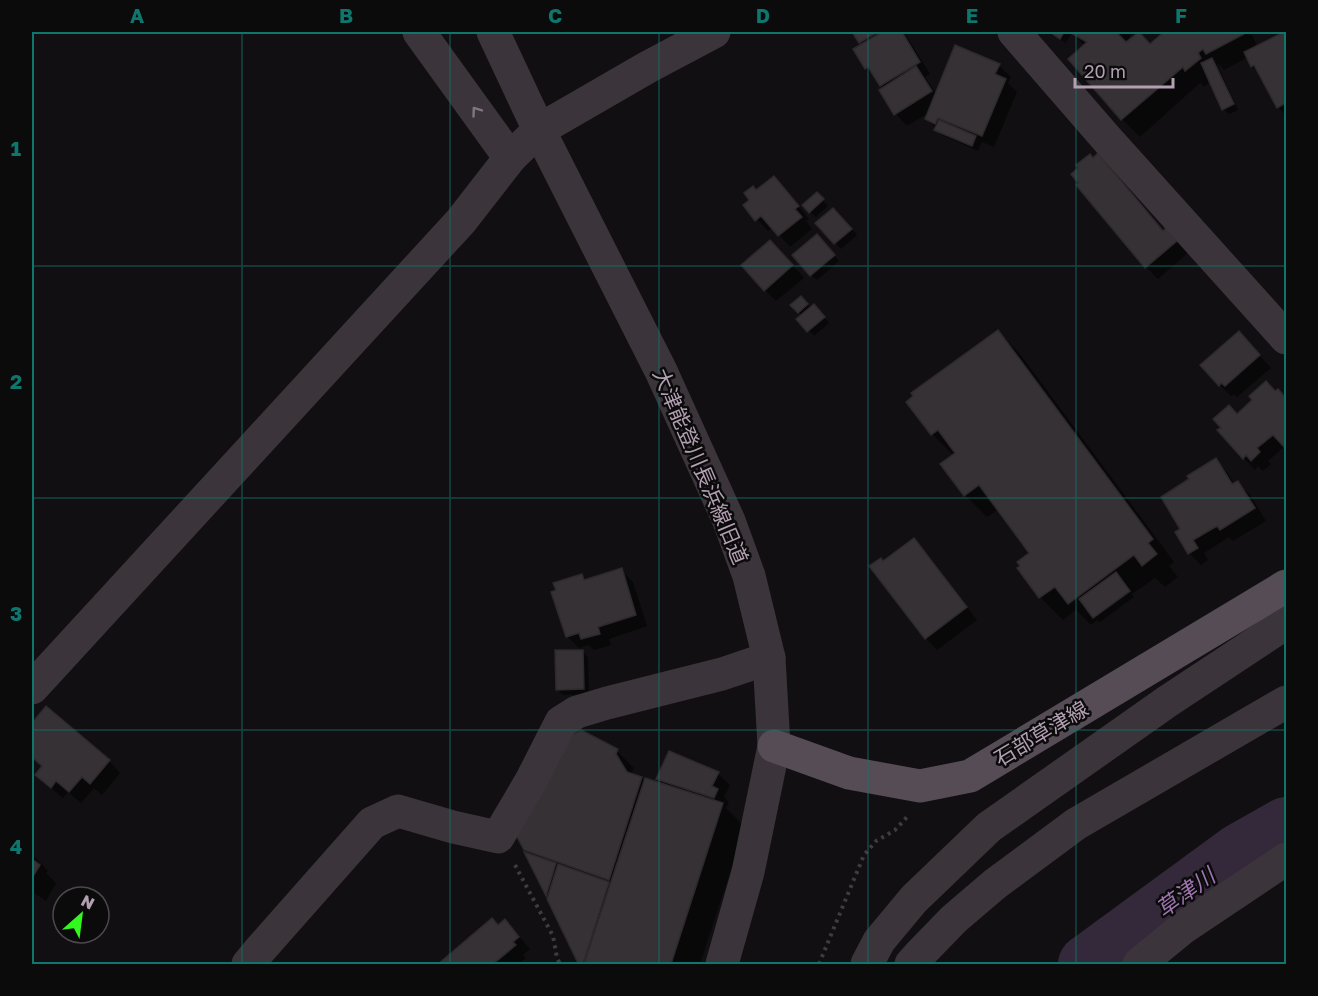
<svg xmlns="http://www.w3.org/2000/svg" width="1318" height="996" font-family="'Golos Text','Noto Sans JP',sans-serif">
<style>
.shadow{fill:#0007}
.lines{fill:none;stroke-linecap:round;stroke-linejoin:round}
.river{stroke:#34293a;stroke-width:58}
.building{fill:#363135;stroke:#2d292c;stroke-width:1.5}
.path{stroke:#423a42;stroke-width:4;stroke-dasharray:3 4.5;stroke-linecap:butt}
.minor{stroke:#3b343a;stroke-width:33}
.major{stroke:#554c55;stroke-width:33}
.oneway{stroke:#827582}
.grid{fill:none;stroke:#0f766e;stroke-width:1.5;stroke-opacity:0.55}
.labels{text-anchor:middle;dominant-baseline:central;stroke-width:5;stroke-linejoin:round;paint-order:stroke}
.street-label{font-size:21px;fill:#b2a0b2;stroke:#0c0b0c}
.water-label{font-size:22px;font-style:italic;fill:#9f75b0;stroke:#0c0b0c}
.neatline{fill:none;stroke:#0f766e;stroke-width:2}
.grid-label{font-size:20px;text-anchor:middle;font-weight:bold;fill:#0f766e}
</style>
<rect width="100%" height="100%" fill="#110f11"/>
<g class="shadow">
<path d="M854,32H909L905,34L930,74L925,77L937,95L999,66L1011,77L1008,83L1017,92L994,147L982,142L978,151L942,135L927,119L930,112L907,126L896,114L881,90L884,88L866,68L863,45Z"/>
<path d="M1054,32H1132L1126,44L1151,46L1166,32H1250L1258,47L1286,32V116L1278,107L1261,74L1252,66L1248,57L1224,70L1216,62L1238,110L1229,114L1223,109L1211,81L1204,87L1200,83L1140,137L1122,119L1070,59L1085,46L1072,33L1066,43L1059,39L1053,33Z"/>
<path d="M1098,155L1110,167L1164,232L1166,230L1188,253L1158,279L1146,267L1093,159Z"/>
<path d="M774,178L785,189L809,219L806,221L812,229L790,247L773,228L768,231L745,206Z"/>
<path d="M817,194L828,206L816,217L810,212Z"/>
<path d="M839,215L857,235L841,249L818,224Z"/>
<path d="M823,241L839,261L817,280L811,275Z"/>
<path d="M782,253L804,278L776,301L765,290Z"/>
<path d="M800,298L811,308L819,311L829,323L814,336L799,319L802,316L792,305Z"/>
<path d="M998,331L1020,354L1174,562L1169,566L1178,577L1165,587L1155,578L1132,594L1134,597L1100,622L1097,620L1091,625L1076,610L1063,620L1040,597L1019,569L1032,553L999,509L987,517L965,495L954,456L932,434L908,402Z"/>
<path d="M1250,345L1271,368L1237,397L1234,394L1231,396L1220,385Z"/>
<path d="M1278,391L1286,399V447L1285,446L1268,461L1271,464L1263,471L1258,466L1255,470L1244,458L1237,416Z"/>
<path d="M1215,460L1227,472L1235,485L1238,483L1250,495L1266,521L1233,541L1229,537L1204,553L1208,560L1201,565L1189,553L1182,529L1191,480Z"/>
<path d="M914,540L926,552L977,620L937,650L926,638L884,563Z"/>
<path d="M621,570L633,582L647,626L609,639L611,645L594,650L589,645L579,648L567,636L582,575L587,581Z"/>
<path d="M582,651L588,657L589,694L563,695L557,689Z"/>
<path d="M46,708L109,761L120,773L102,795L94,788L81,803L68,792L63,798L49,786L43,767L32,757V726Z"/>
<path d="M617,751L634,768L632,772L634,776L642,778L645,781L665,786L658,778L670,753L718,774L730,785L724,797L729,802L726,808L745,827L700,964H582L527,854L532,856L525,849Z"/>
<path d="M32,854L48,871L46,873L56,883L46,901L34,893L32,898Z"/>
<path d="M492,920L498,927L505,921L516,933L530,949L523,955L526,958L518,964H440Z"/>
</g>
<g class="lines">
<path class="river" d="M1087,964L1240,852L1286,826"/>
</g>
<g class="building">
<path d="M852,32H878L859,43Z"/>
<path d="M882,32H902L920,62L880,86L868,67L865,69L853,49Z"/>
<path d="M1052,32H1064L1060,39L1051,33Z"/>
<path d="M1069,32H1116L1126,42L1139,32L1150,44L1164,32H1243L1244,34L1206,54L1203,49L1198,53L1201,58L1185,71L1183,67L1121,120L1068,59L1087,42Z"/>
<path d="M1284,32H1286V103L1277,108L1254,65L1251,67L1244,52Z"/>
<path d="M955,45L1000,64L995,74L1006,79L982,136L938,118L935,124L925,119Z"/>
<path d="M1212,58L1234,104L1222,110L1201,63Z"/>
<path d="M916,66L932,91L894,115L879,90Z"/>
<path d="M939,120L976,136L972,146L934,130Z"/>
<path d="M1098,153L1163,231L1166,228L1177,241L1145,268L1076,185L1078,183L1071,174L1078,168L1076,165L1090,154L1093,158Z"/>
<path d="M774,176L799,206L795,209L802,217L778,236L761,216L755,221L743,205L749,200L744,193L753,186L756,190Z"/>
<path d="M817,192L824,199L809,213L802,205Z"/>
<path d="M833,208L852,229L834,244L815,223Z"/>
<path d="M817,234L835,255L810,276L792,255Z"/>
<path d="M770,240L793,265L764,291L741,265Z"/>
<path d="M801,296L808,304L798,313L790,305Z"/>
<path d="M814,304L825,317L807,332L796,319Z"/>
<path d="M998,330L1153,539L1148,543L1157,554L1142,566L1134,555L1068,604L1055,587L1039,598L1017,568L1020,566L1017,562L1029,553L979,485L964,496L940,464L955,453L938,430L931,435L906,402L913,396L911,393Z"/>
<path d="M1239,331L1260,355L1225,386L1221,383L1219,386L1200,365Z"/>
<path d="M1266,381L1275,391L1278,389L1286,398V449L1273,435L1257,448L1260,452L1251,461L1246,455L1243,459L1217,430L1221,428L1213,419L1229,405L1237,414L1252,400L1249,396Z"/>
<path d="M1216,458L1232,484L1238,481L1255,508L1220,530L1217,526L1193,540L1198,548L1188,554L1175,532L1180,529L1161,497L1189,479L1187,476Z"/>
<path d="M914,538L967,607L925,639L869,566L881,558L883,561Z"/>
<path d="M622,568L636,615L598,627L600,634L581,639L579,633L566,637L551,592L556,590L553,583L582,574L584,580Z"/>
<path d="M1116,572L1130,591L1093,618L1079,599Z"/>
<path d="M555,650H583L584,689L556,690Z"/>
<path d="M46,706L110,760L90,784L82,777L69,792L56,781L51,788L35,775L42,766L32,757V723Z"/>
<path d="M581,730L618,749L616,754L627,772L642,777L609,880L524,850L516,835L567,737Z"/>
<path d="M669,751L719,772L712,786L718,789L714,798L656,779Z"/>
<path d="M645,778L723,803L671,964H584Z"/>
<path d="M524,852L556,863L546,896Z"/>
<path d="M32,859L40,865L32,878Z"/>
<path d="M558,864L609,882L583,964L578,963L547,899Z"/>
<path d="M492,918L498,925L505,919L519,937L513,942L516,945L493,964H438Z"/>
</g>
<g class="lines">
<g class="path">
<path d="M515,865L553,936L557,958L560,964"/>
<path d="M819,964L864,855L876,841L895,830L907,817"/>
</g>
<g class="minor">
<path d="M419,32L510,158"/>
<path d="M493,32L539,130L661,371L729,521L749,576L769,658L774,746L748,872L722,964"/>
<path d="M1014,32L1106,138L1286,338"/>
<path d="M32,688L461,221L510,158L539,130L648,67L714,32"/>
<path d="M248,964L258,952L372,823L398,811L453,827L498,837L531,781L561,722L577,712L607,703L722,674L769,658"/>
<path d="M867,964L879,941L914,899L989,827L1168,701L1286,623"/>
<path d="M911,964L920,954L954,919L995,884L1076,824L1286,702"/>
<path d="M1139,964L1183,928L1286,859"/>
</g>
<path class="major" d="M774,746L849,773L920,786L970,776L1286,586"/>
</g>
<defs><path id="oneway-chevron" d="M-2-3.5L2.5 0L-2 3.5" fill="none" stroke-width="1.6" stroke-linecap="round" stroke-linejoin="round" transform="scale(1.5)"/></defs>
<use class="oneway" href="#oneway-chevron" transform="translate(476 111) rotate(-126)"/>
<path class="grid" d="M242,32V964M450,32V964M659,32V964M868,32V964M1076,32V964M32,266H1286M32,498H1286M32,730H1286"/>
<g class="labels">
<g class="street-label">
<text transform="translate(701 466) rotate(67)">大津能登川長浜線旧道</text>
<text transform="translate(1041 733) rotate(-31)">石部草津線</text>
</g>
<g class="water-label">
<text transform="translate(1185 892) rotate(-36)">草津川</text>
</g>
</g>
<rect width="1318" height="996" fill="none" stroke="#0c0b0c" stroke-width="66"/>
<g transform="translate(81 915) rotate(28)"><circle r="28" fill="#0c0b0c" stroke="#4e474e" stroke-width="1.5"/>
<path d="M0-4.5L10 22L0 15L-10 22Z" fill="#32f721"/>
<text y="-9" font-size="16" font-weight="bold" text-anchor="middle" fill="#b2a0b2">N</text>
</g>
<path d="M1075 78v9h98v-9" fill="none" stroke="#b2a0b2" stroke-width="3"/>
<text x="1084" y="78" font-size="18" fill="#b2a0b2" stroke="#0c0b0c" stroke-width="4.5" paint-order="stroke">20 m</text>
<rect x="33" y="33" width="1252" height="930" class="neatline"/>
<g class="grid-label">
<text x="137" y="23">A</text>
<text x="346" y="23">B</text>
<text x="555" y="23">C</text>
<text x="763" y="23">D</text>
<text x="972" y="23">E</text>
<text x="1181" y="23">F</text>
<text x="16" y="156">1</text>
<text x="16" y="389">2</text>
<text x="16" y="621">3</text>
<text x="16" y="854">4</text>
</g>
</svg>
